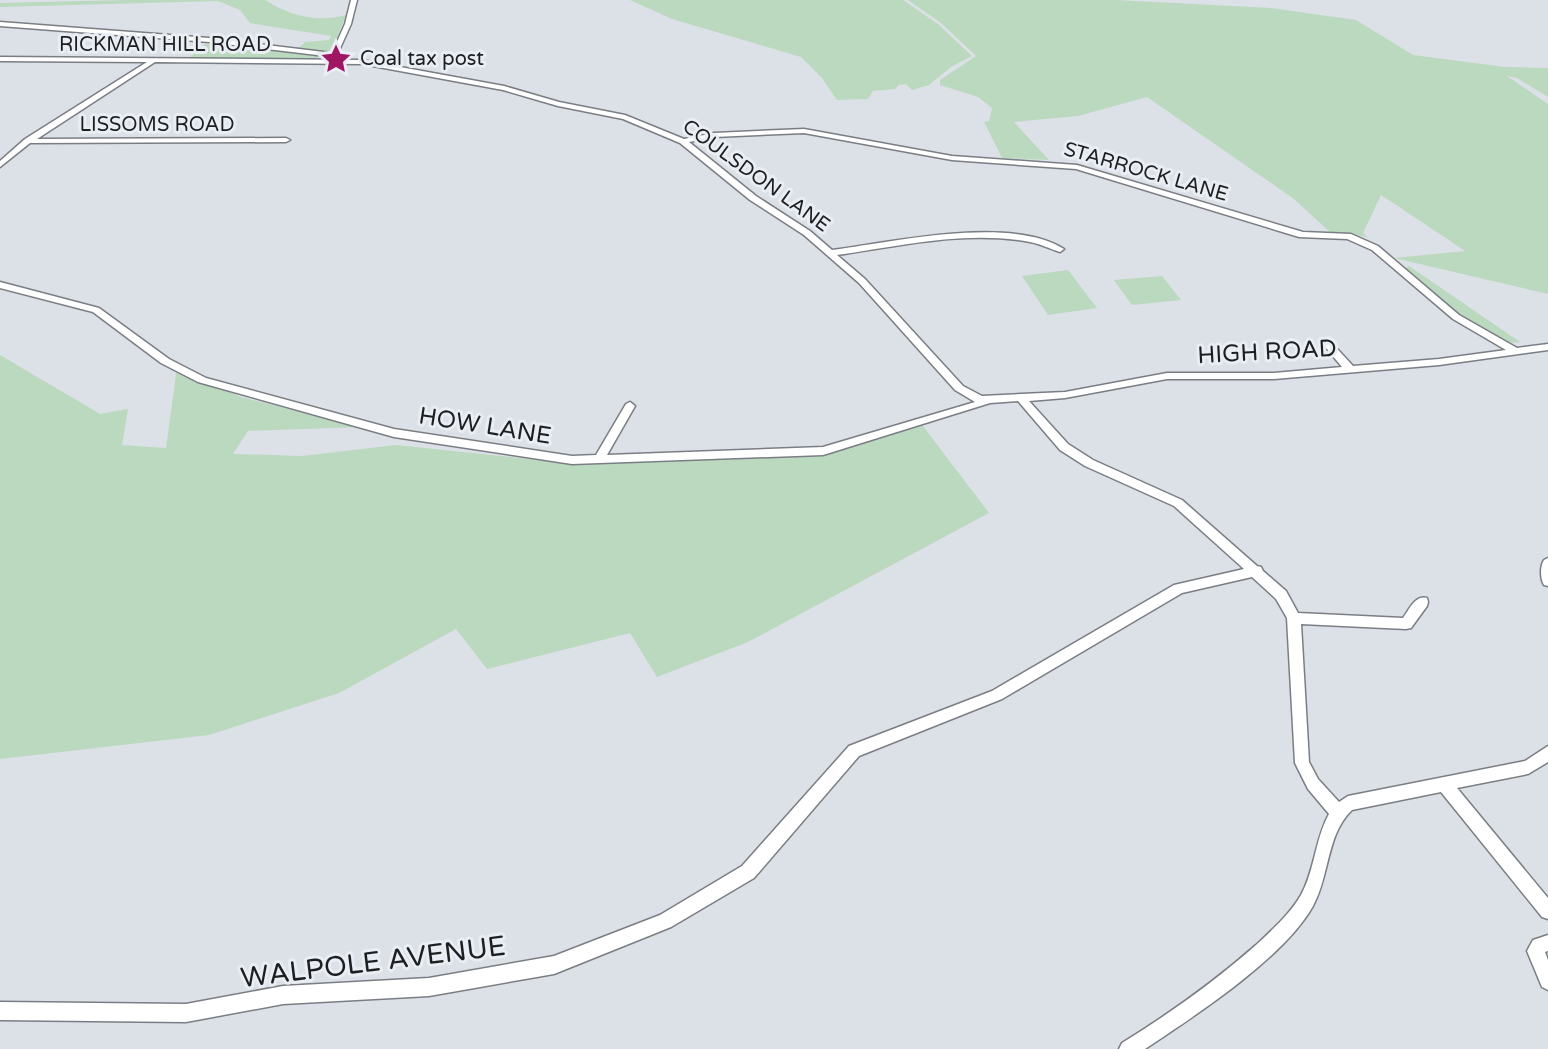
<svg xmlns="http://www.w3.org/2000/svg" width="1548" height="1049" font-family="'Varela Round',sans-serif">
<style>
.green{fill:#bbd9bf}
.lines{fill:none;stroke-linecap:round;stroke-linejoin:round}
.minor-casing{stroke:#7a7e84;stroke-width:3}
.minor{fill:#fff;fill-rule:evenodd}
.labels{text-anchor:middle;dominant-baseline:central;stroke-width:6;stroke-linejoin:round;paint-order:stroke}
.far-street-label{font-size:20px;fill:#1d1e20;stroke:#e9edf4}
.far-poi-label{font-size:20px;fill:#1d1e20;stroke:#e9edf4;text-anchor:start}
.street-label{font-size:24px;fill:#1d1e20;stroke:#e9edf4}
.near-street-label{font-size:28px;fill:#1d1e20;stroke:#e9edf4}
</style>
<rect width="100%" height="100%" fill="#dce0e7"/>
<g class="green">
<path d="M126,0H265C290,16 318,23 346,15L331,53L299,48L305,42L329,40L331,36L250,23L240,10L218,1L0,7V3Z"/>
<path d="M630,0H903L938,24L972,56L951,67L929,85L912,90L906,84L899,85L895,89L873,91L868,99L837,100L822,78L801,57L672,19Z"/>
<path d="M908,0H1116L1271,8L1356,20L1413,55L1505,67L1548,68V97L1517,78L1507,76L1548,104V294L1394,258L1465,251L1381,195L1363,233L1368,237L1330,232L1294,199L1147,97L1078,116L1014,122L1049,160L1002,158L984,122L989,121L992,108L978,97L940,85V80L976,56L941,23Z"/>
<path d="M205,44L319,55L315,60H187Z"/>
<path d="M1409,266L1520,342C1489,349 1427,290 1403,270Z"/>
<path d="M1068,270L1097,308L1048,315L1022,276Z"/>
<path d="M1162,276L1181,300L1132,305L1114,280Z"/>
<path d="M0,355L100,414L128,409L122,445L166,448L177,367L241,397L361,427L248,431L233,454L302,456L396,445L568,463H618L824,452L920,422L989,513L748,642L657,677L630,633L487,669L456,629L339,693L209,735L0,759Z"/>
</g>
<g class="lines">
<g class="minor-casing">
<g id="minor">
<path d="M351,0H357L351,24L337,55L334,57L209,42L0,26V22L209,38L332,53L345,24Z"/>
<path d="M0,57L362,60L504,86L559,102L625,115L684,139L714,133L804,129L952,156L1077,165L1303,232L1351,234L1378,246L1459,315L1517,348L1548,344V350L1439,365L1274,379H1167L1065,398L1029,401L1068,444L1093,460L1182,500L1257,566L1261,567L1263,571L1286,591L1298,613L1403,618C1409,610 1415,595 1427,598L1428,602L1427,606L1411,628L1406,629L1301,624L1309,762L1318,779L1339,802L1348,796L1525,761L1548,746V762L1528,774L1457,788L1548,898V919L1542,917L1441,792L1352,810C1326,835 1330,875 1313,906C1285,956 1202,1011 1154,1043L1145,1049H1119L1122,1043C1169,1014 1214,982 1256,945C1272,930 1290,914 1301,895C1315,870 1315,839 1329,814L1308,789L1295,763L1287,618L1276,599L1252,577L1182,593L1002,699L859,756L754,878L671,927L554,974L429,996L283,1004L186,1022L0,1020V1002L186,1004L283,986L429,978L554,956L660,915L742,866L849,746L992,691L1174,585L1244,569L1174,506L1085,466L1060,450L1018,401L990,403L823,455L572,464L394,437L198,382L161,363L93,312L0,288V282L99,308L169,359L206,378L394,429L572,456L596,455L626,404L630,402L635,406L607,455L823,447L975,402L955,390L859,283L804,235L750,200L680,143L623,119L558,106L503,90L362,64L155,62L37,139L286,138L290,140L286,142L30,143L0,167V161L25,139L147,62L0,61ZM804,133L952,160L1076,169L1299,237L1347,239L1372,250L1453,319L1506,350L1439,359L1353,366L1329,340L1326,339L1321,342L1342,367L1274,373H1167L1065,392L982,396L963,386L865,279L837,255C900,246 966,230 1030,242C1041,244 1050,249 1060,252L1064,249C1011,215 893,242 832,250L810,231L756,196L689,142L714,137Z"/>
<path d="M1548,558V586L1544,585C1540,578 1540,566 1544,560Z"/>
<path d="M1548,935V951L1545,952L1548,960V990L1542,987L1527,951L1533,940Z"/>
</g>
</g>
<use href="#minor" class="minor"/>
</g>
<defs>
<g id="sight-bare" transform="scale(2.4)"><path d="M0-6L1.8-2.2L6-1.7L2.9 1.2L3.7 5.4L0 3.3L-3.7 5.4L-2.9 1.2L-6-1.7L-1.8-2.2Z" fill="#9f1663" stroke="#e9edf4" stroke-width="2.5" paint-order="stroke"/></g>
</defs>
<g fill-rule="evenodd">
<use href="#sight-bare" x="336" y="59"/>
</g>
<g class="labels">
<g class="far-street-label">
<text x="165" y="45">RICKMAN HILL ROAD</text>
<text x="157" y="125">LISSOMS ROAD</text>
<text transform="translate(1146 172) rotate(16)">STARROCK LANE</text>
<text transform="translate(756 176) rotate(36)">COULSDON LANE</text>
</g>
<g class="far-poi-label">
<text x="360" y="59">Coal tax post</text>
</g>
<g class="street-label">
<text transform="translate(1267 352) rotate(-3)">HIGH ROAD</text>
<text transform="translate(485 426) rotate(9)">HOW LANE</text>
</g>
<g class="near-street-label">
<text transform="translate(373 962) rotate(-7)">WALPOLE AVENUE</text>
</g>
</g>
</svg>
